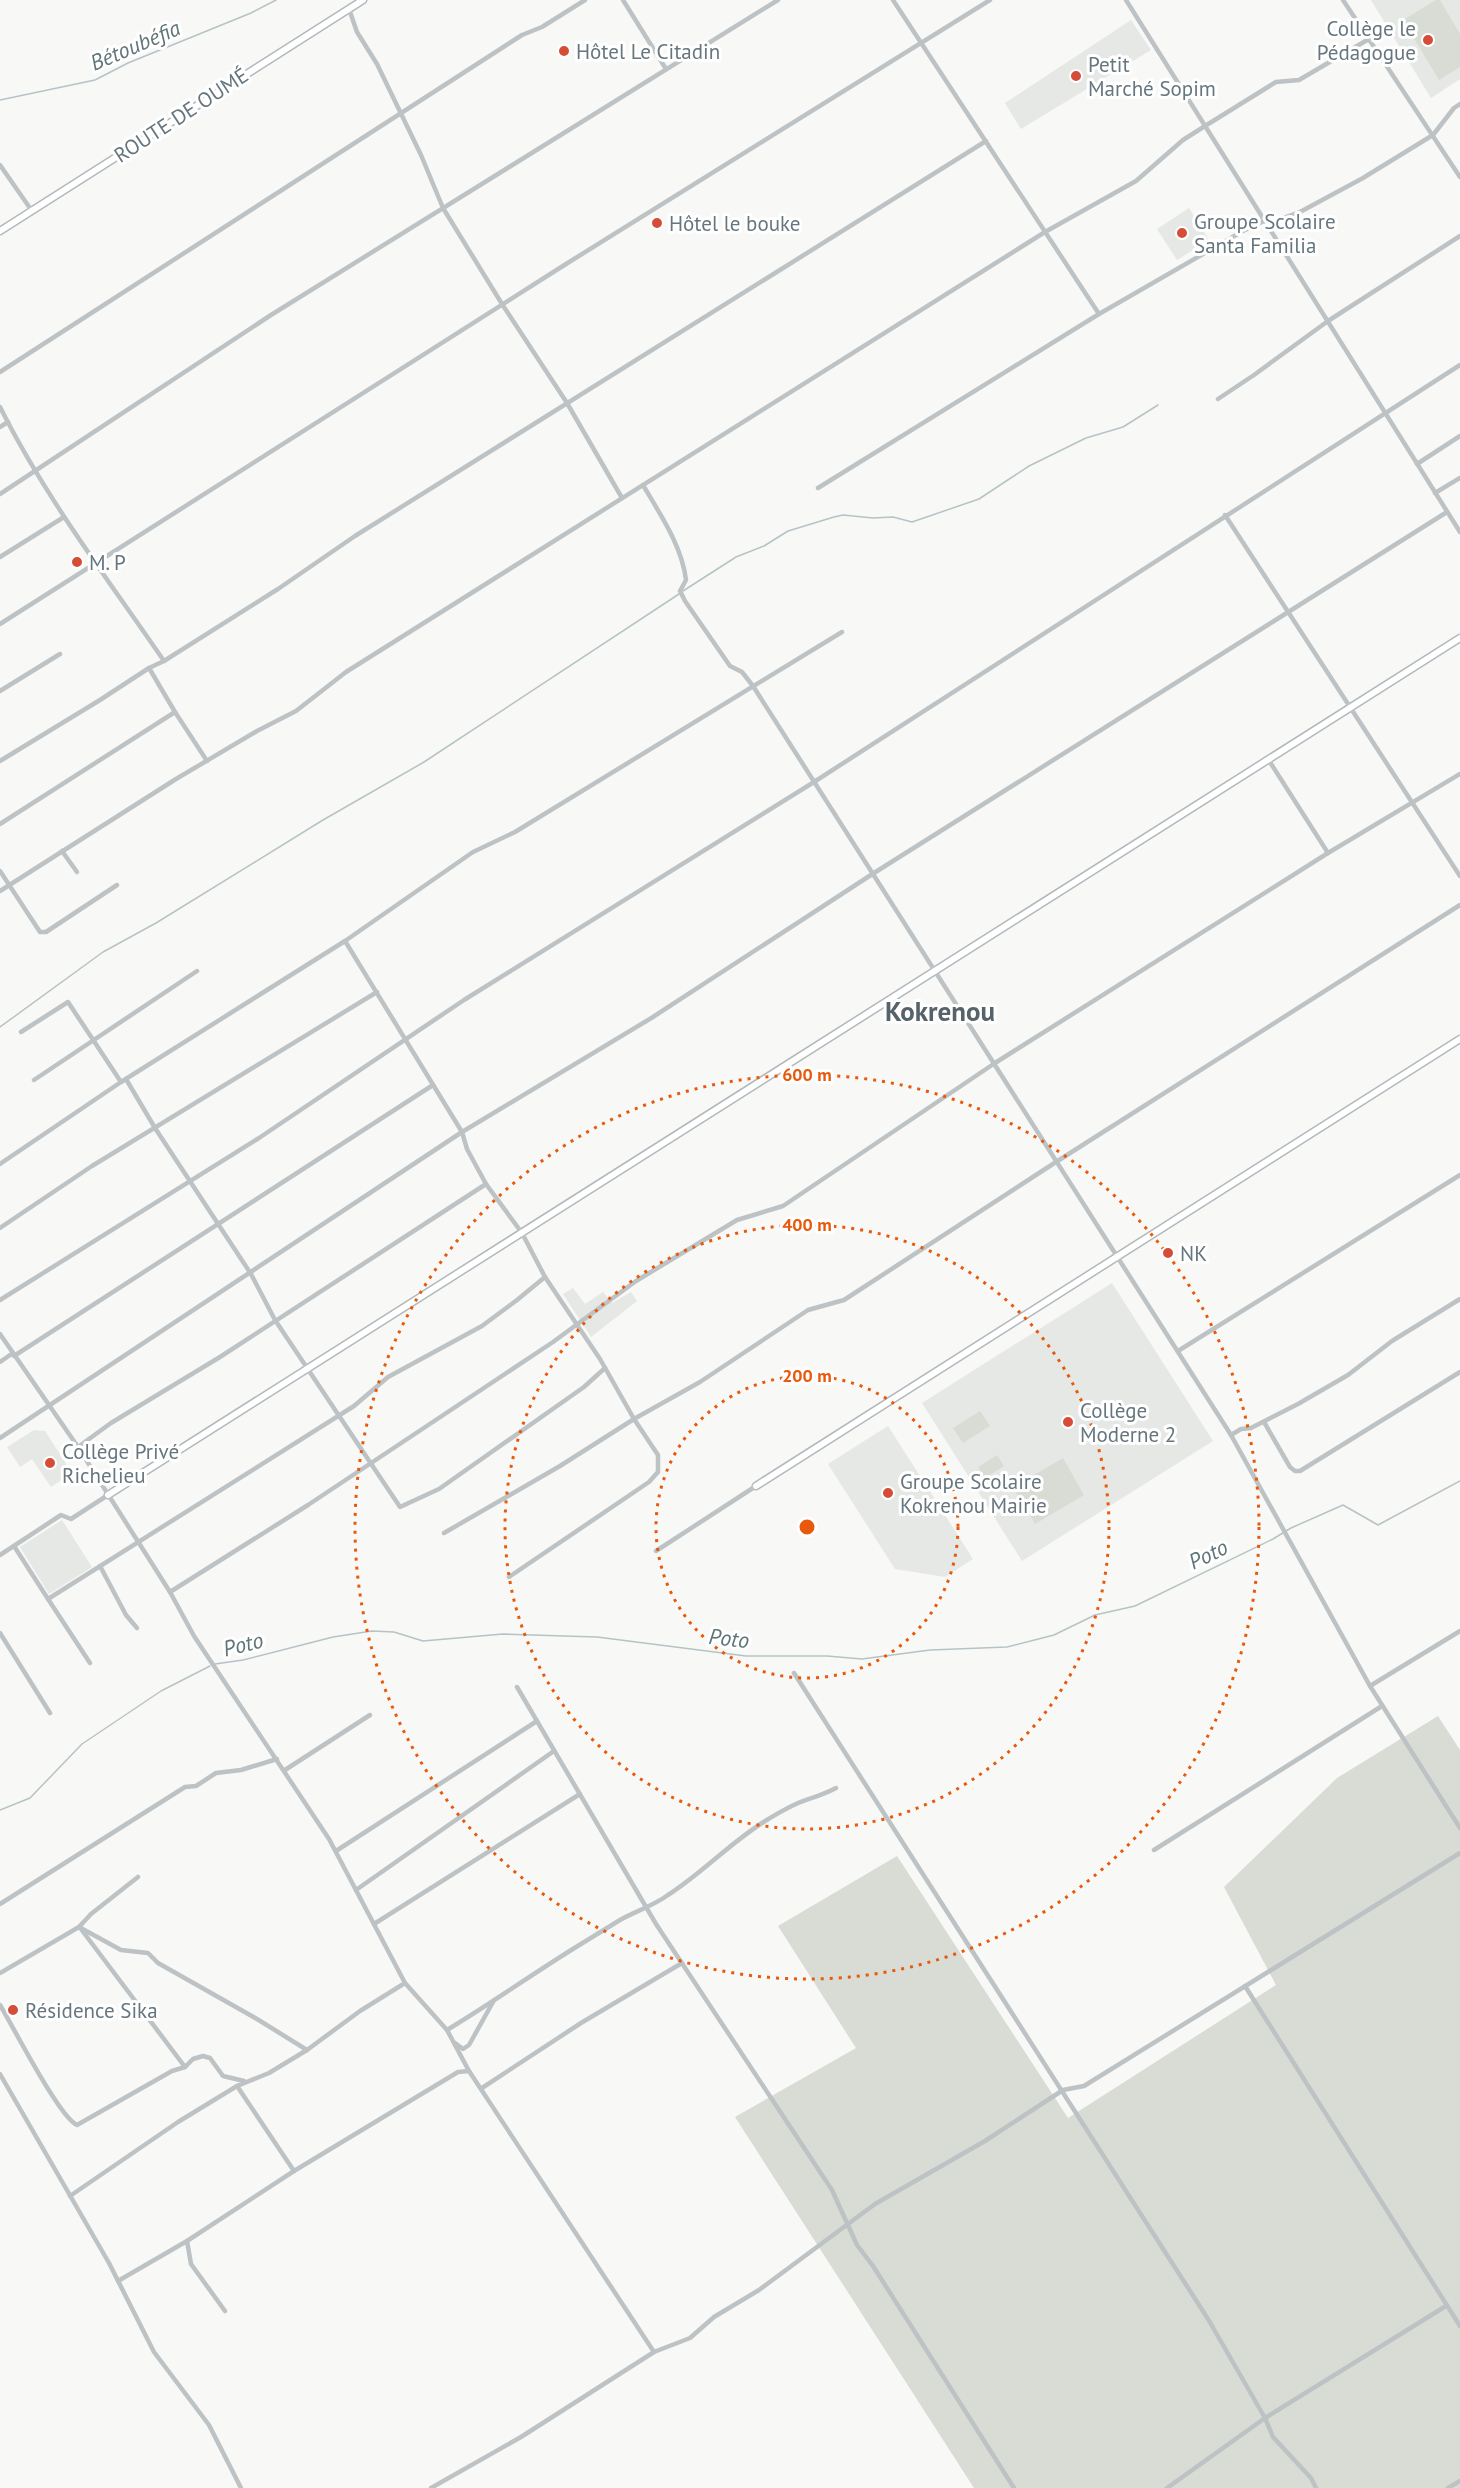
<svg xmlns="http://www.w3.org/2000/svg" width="1460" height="2488" font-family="'PT Sans',sans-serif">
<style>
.built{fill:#e6e8e6}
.grass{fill:#d8dcd5}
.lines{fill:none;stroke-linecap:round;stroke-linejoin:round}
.stream{stroke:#b6c3c6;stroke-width:1.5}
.secondary-casing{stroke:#b2b8bc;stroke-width:9}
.street{stroke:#bdc2c5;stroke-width:4.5}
.secondary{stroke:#fff;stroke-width:6}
.ring{fill:none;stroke:#e8590c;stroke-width:3;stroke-dasharray:3 6}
.poi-dot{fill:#d54d39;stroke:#fff;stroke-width:2}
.labels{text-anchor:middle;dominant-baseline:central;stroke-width:6;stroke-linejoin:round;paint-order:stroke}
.poi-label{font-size:21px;fill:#66767e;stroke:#fff;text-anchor:start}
.street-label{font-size:21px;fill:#66767e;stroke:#fff}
.water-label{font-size:22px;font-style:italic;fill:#607578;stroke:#fff}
.district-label{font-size:27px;font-weight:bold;fill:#57636a;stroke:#fff}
.centre{fill:#e8590c;stroke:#fff;stroke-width:3}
.ring-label{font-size:18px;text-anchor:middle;font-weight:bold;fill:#e8590c;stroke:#fff;stroke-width:6;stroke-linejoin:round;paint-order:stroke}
</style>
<rect width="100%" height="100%" fill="#f8f8f6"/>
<g class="built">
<path d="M1371,0H1460V79L1431,98Z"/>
<path d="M1131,20L1151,50L1021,129L1005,103Z"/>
<path d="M1189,208L1209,240L1177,260L1157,229Z"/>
<path d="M1112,1283L1213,1441L1022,1561L922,1403Z"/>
<path d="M573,1288L585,1304L603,1292L612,1303L631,1292L637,1301L591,1337L563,1294Z"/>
<path d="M888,1426L973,1559L945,1577L895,1569L828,1464Z"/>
<path d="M34,1430L45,1431L72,1473L51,1487L32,1459L20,1467L7,1447Z"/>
<path d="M62,1520L92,1567L49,1594L20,1547Z"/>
</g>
<g class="grass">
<path d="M1436,0H1440L1460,34V67L1439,80L1403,20Z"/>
<path d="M980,1411L990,1426L963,1443L953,1428Z"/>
<path d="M997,1455L1004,1466L985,1478L978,1467Z"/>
<path d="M1063,1458L1084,1495L1035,1524L1013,1487Z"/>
<path d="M1438,1716L1460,1750V2488H974L735,2117L856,2048L778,1926L897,1856L1068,2118L1276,1985L1224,1887L1337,1778Z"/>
</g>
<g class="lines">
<g class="stream">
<path d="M0,100L95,80L128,63L251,13L276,0"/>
<path d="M683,591L736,557L764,546L788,531L834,517L843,515L873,518L893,517L912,522L979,499L1029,466L1086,438L1123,427L1158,405"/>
<path d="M0,1027L103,952L156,923L323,820L424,762L679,594"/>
<path d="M215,1664L243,1660L333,1637L372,1631L394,1632L423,1641L503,1634L597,1637L746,1656H827L862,1659L930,1650L1007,1647L1054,1635L1095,1615L1135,1606L1273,1539L1291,1528L1343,1505L1378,1525L1460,1481"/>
<path d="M0,1810L30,1798L82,1744L161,1691L210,1666"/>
</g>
<g class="secondary-casing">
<g id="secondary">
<path d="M0,231L363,0"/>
<path d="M756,1486L1460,1039"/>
<path d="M108,1495L1460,638"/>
</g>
</g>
<g class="street">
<path d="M623,0L666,69"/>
<path d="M893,0L1099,314"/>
<path d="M1126,0L1460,532"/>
<path d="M1343,0L1460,177"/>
<path d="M349,9L357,32L377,64L421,155L443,208L502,304L567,403L622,498"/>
<path d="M0,165L32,211"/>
<path d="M0,372L522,35L542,27L585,0"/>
<path d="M1218,399L1254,375L1328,321L1460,236"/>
<path d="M0,407C45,497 107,578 164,661"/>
<path d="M0,427L8,422"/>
<path d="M1417,464L1460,436"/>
<path d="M643,485C660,514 682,546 686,580L680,591L685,601L730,666L742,672L753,686L1231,1435L1370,1686L1460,1828"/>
<path d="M818,488L1099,314L1243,231L1264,221L1280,219L1300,212L1363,178L1433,135L1454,108L1460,104"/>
<path d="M1435,493L1460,478"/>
<path d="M0,494L271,315L778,0"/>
<path d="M1225,515L1460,876"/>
<path d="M0,557L64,517"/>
<path d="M0,624L566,264L990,0"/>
<path d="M0,691L60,654"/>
<path d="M1268,759L1328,853"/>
<path d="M0,761L100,700L149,668"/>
<path d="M207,761L175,712L149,668L164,661L278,589L355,536L986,141"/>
<path d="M0,824L175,712"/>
<path d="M62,851L77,872"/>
<path d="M0,871L40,932H46L117,885"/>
<path d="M0,891L176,779L257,731L296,711L346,672L1045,232L1136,181L1183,140L1205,126L1276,82L1299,80L1369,39"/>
<path d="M345,941L462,1132L467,1149L486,1184L522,1233L545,1277L600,1359L634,1419L658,1455V1472L649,1482L509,1577"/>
<path d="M21,1032L68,1002L121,1082"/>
<path d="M126,1079L155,1128L251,1274L275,1320L400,1507L439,1489L584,1387L605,1368"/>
<path d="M34,1080L197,971"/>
<path d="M0,1164L121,1082L345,941L473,852L515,832L842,632"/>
<path d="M0,1228L92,1166L377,992"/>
<path d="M0,1300L259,1138L464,1000L814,782L1460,365"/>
<path d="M0,1334L78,1447L170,1592L194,1636L329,1839L405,1983L447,2030L469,2071L654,2352"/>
<path d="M1178,1351L1460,1175"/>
<path d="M14,1356L433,1085"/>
<path d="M0,1362L13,1353"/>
<path d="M1264,1422L1290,1467L1295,1471H1300L1460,1372"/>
<path d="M1231,1435L1241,1429L1251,1428L1298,1404L1348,1375L1392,1341L1460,1299"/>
<path d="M0,1438L462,1132L653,1017L874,873L1447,512"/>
<path d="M78,1447L111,1423L220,1357L486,1184"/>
<path d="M444,1533L560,1466L634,1419L700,1382L808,1310L844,1300L1056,1162L1460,905"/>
<path d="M14,1546L48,1599L354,1406L388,1377L482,1326L517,1300L545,1277"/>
<path d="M656,1551L756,1486"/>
<path d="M0,1555L61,1515L71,1519L108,1495"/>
<path d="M100,1566L126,1615L137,1628"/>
<path d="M170,1592L308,1505L553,1342L636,1281L737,1220L783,1206L995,1063L1328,853L1460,774"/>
<path d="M48,1599L90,1663"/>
<path d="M0,1633L50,1713"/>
<path d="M794,1673L1208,2319L1265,2418L1273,2437L1311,2478L1316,2488"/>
<path d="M1370,1686L1460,1631"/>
<path d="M517,1687L656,1924L832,2190L857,2245L873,2266L1014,2488"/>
<path d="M285,1770L370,1715"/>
<path d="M1154,1850L1382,1706"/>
<path d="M336,1851L537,1721"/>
<path d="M356,1890L554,1751"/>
<path d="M0,1904L185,1787L196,1786L216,1773L241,1770L277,1759"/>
<path d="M374,1924L580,1794"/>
<path d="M79,1927L121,1950L148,1953L158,1963L257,2019L307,2050"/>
<path d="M81,1929L185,2067"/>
<path d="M0,1973L79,1927L91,1914L138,1877"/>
<path d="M1245,1986L1460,2326"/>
<path d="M0,2005C14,2028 59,2117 77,2125L172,2071L185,2067L193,2059L203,2056L210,2058L223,2076L244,2081"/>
<path d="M447,2030C492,2003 535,1972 581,1944C594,1936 607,1928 620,1920C636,1911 653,1906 668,1895C702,1873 728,1845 762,1823C773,1816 785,1809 798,1803C811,1798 823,1795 836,1788"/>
<path d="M455,2043L463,2049L469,2045L493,2002"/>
<path d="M0,2074L109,2263L154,2352L209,2425L241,2488"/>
<path d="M482,2088L581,2023L682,1963"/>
<path d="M294,2171L458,2072L469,2071"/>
<path d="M70,2196L178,2122L237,2086L269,2073L307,2050L360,2011L405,1983"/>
<path d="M187,2241L191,2264L225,2311"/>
<path d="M118,2281L187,2241L294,2171L237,2086"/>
<path d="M431,2488L521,2437L654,2352L690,2338L714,2317L759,2290L875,2204L985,2141L1063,2090L1084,2086L1460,1853"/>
<path d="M1167,2488L1265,2418L1446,2306"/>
<path d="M1448,2488L1460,2481"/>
</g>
<use href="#secondary" class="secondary"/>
</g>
<g class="ring">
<circle cx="807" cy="1527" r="151"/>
<circle cx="807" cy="1527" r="302"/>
<circle cx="807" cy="1527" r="452"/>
</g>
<g class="poi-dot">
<circle cx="1428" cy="40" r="6"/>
<circle cx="564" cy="51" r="6"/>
<circle cx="1076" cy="76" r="6"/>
<circle cx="657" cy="223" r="6"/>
<circle cx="1182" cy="233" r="6"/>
<circle cx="77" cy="562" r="6"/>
<circle cx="1168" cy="1253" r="6"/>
<circle cx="1068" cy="1422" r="6"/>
<circle cx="50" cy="1463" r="6"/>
<circle cx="888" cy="1493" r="6"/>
<circle cx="13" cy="2010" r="6"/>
</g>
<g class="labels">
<g class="poi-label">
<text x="1416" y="28" text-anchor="end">Collège le<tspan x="1416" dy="24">Pédagogue</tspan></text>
<text x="576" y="51">Hôtel Le Citadin</text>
<text x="1088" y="64">Petit<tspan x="1088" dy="24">Marché Sopim</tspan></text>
<text x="1194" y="221">Groupe Scolaire<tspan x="1194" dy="24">Santa Familia</tspan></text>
<text x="669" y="223">Hôtel le bouke</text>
<text x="89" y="562">M. P</text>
<text x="1180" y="1253">NK</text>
<text x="1080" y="1410">Collège<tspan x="1080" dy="24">Moderne 2</tspan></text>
<text x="62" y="1451">Collège Privé<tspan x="62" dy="24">Richelieu</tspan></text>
<text x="900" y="1481">Groupe Scolaire<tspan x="900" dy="24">Kokrenou Mairie</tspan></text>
<text x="25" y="2010">Résidence Sika</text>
</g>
<g class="street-label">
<text transform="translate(181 115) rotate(-33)">ROUTE DE OUMÉ</text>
</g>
<g class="water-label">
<text transform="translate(135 45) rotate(-23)">Bétoubéfia</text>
<text transform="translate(1208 1554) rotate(-26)">Poto</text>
<text transform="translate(729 1638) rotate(6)">Poto</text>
<text transform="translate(243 1644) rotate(-14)">Poto</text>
</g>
<g class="district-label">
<text x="940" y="1011">Kokrenou</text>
</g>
</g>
<circle cx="807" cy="1527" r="9" class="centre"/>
<g class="ring-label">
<text x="807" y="1081">600 m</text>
<text x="807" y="1231">400 m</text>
<text x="807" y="1382">200 m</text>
</g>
</svg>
